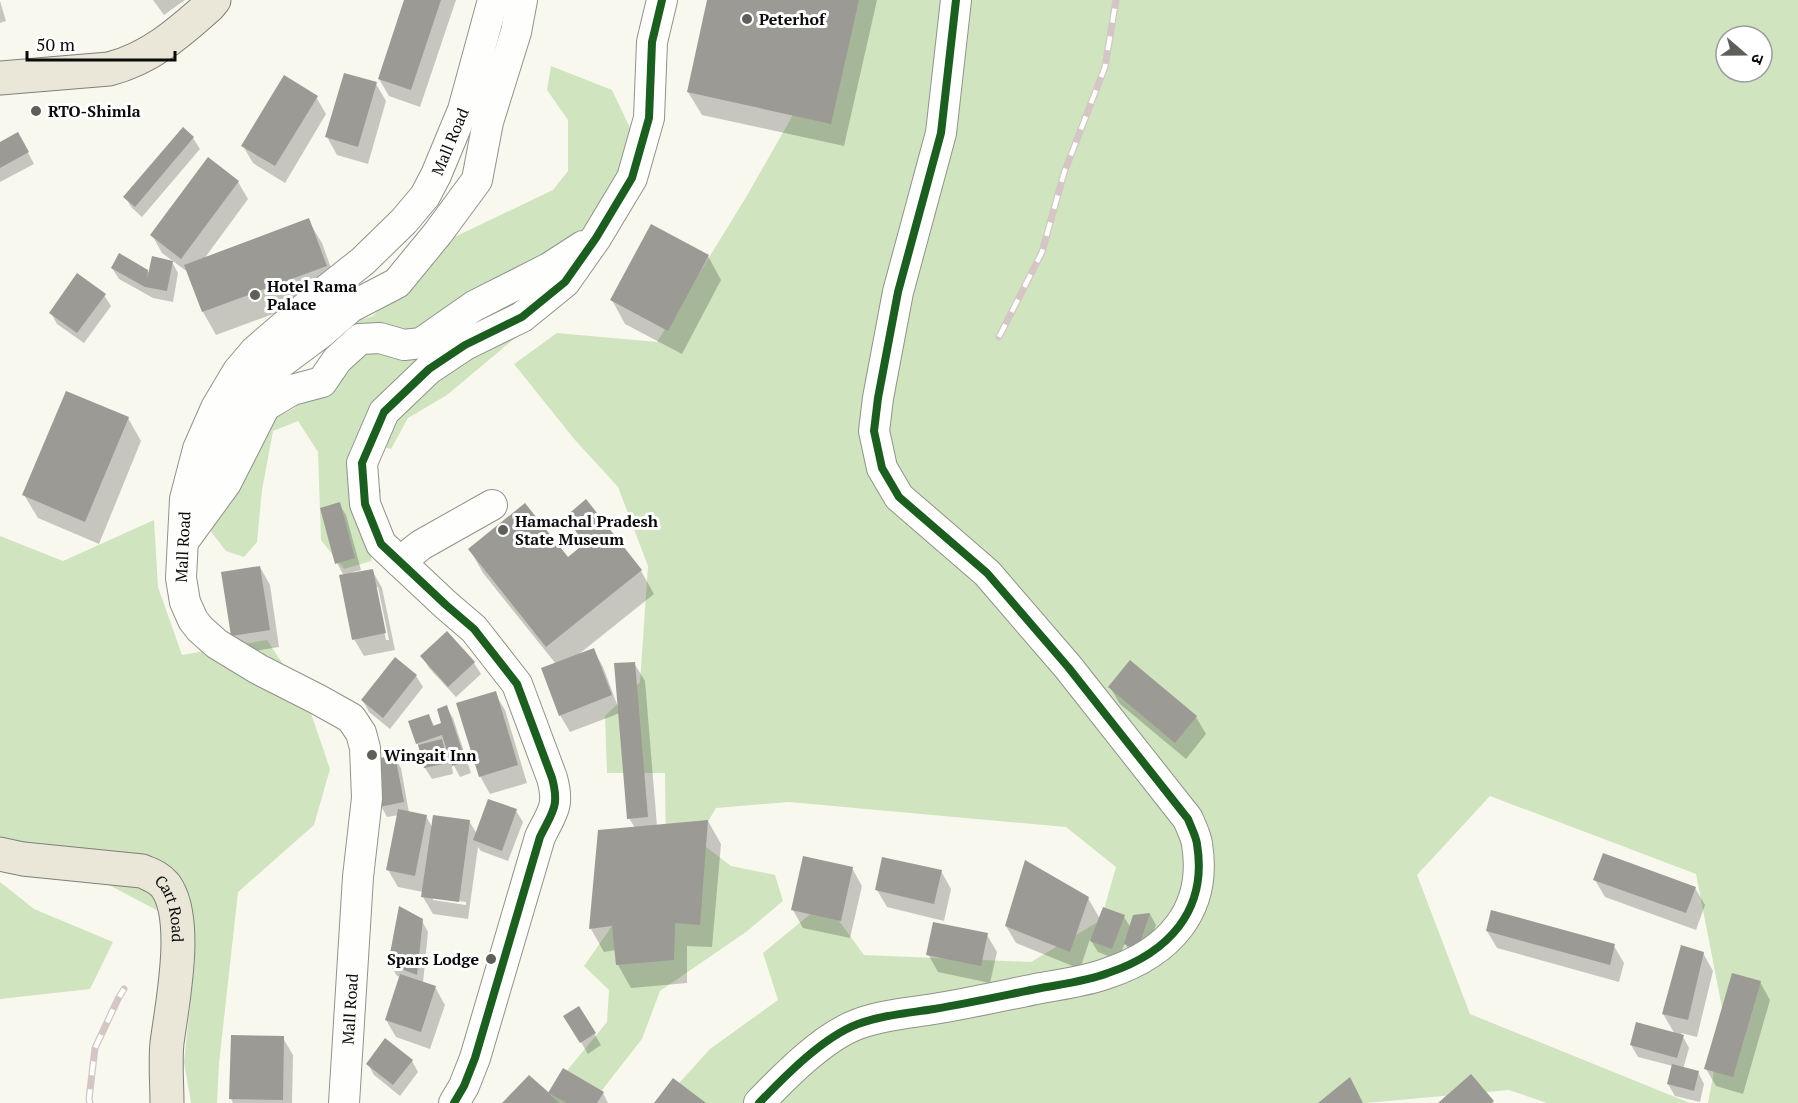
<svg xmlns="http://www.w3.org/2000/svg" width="1798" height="1103" font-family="'PT Serif','Noto Sans Devanagari',serif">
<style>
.forest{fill:#d0e4bf;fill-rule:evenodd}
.shadow{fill:#0003;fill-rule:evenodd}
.building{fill:#9c9a95}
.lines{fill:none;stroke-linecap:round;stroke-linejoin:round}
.minor-casing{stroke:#92928d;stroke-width:32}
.major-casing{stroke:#7f7f7a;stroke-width:35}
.minor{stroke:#fefefc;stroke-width:30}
.major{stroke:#eae7d8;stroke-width:33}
.rail-casing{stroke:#d4c6c4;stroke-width:7}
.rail{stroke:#fff;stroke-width:4.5;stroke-dasharray:14;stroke-linecap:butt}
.cycleway-casing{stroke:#fff;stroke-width:11}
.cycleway{stroke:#1b5e20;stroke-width:8}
.poi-dot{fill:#5e5e5a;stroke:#fff;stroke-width:2}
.labels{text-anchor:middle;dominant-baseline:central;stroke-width:6;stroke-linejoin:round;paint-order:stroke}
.poi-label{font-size:16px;font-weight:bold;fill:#0b0b0b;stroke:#fff;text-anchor:start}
.street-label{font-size:16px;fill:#0b0b0b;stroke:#fff}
</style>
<rect width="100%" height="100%" fill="#f9f8ee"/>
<g class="forest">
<path d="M806,0H1798V1103H1708L1724,1018L1696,874L1490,796L1417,875L1470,1014L1690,1103H1547L1509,1090L1366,1103H661L710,1049L778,1000L763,953L825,902L864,955L1031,962L1101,920L1116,867L1066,827L789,802L716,808L697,840L731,866L775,875L783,901L746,932L660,991L642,1039L592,1103H553L547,1095L607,1022L609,990L584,966L614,923L666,868L665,773H607L605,716L640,682L648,566L618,487L575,440L514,364L557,333L657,342L745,199L813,80ZM1726,36H1762V72H1726Z"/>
<path d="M551,66L612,90L630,128L634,201L521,333L447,395L408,418L391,449L355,439L350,450L381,490L371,561L344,569L321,540L318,452L298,421L273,431L262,490L257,542L244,557L226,551L209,529L236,438L295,408L319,366L350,323L373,316L444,242L553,190L568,171V120L547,90Z"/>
<path d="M154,520L158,587L182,655L267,640L306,699L330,769L314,825L238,892L219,1064L217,1103H191L184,1062L195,960L183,924L107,884L41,877L0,843V536L63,561Z"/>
<path d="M0,882L34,909L113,942L90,989L0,999Z"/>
</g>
<g class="shadow">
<path d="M153,0H185L164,15Z"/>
<path d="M406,0H456L420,107L389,96L379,79Z"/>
<path d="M709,0H877L844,146L702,115L688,92Z"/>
<path d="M0,1L6,21L0,23Z"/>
<path d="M376,84L386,101L368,164L337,155L327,137Z"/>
<path d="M316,97L326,114L285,183L253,163L243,146Z"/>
<path d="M193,138L200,149L142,217L132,208L125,197Z"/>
<path d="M0,143L24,145L34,164L0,182Z"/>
<path d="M208,159L238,182L248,199L204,259L308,220L322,243L339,290L216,335L203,312L189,273L162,253L152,235Z"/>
<path d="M119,255L150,273L172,262L178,273L173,302L153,298L119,279L112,268Z"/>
<path d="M708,256L721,280L682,354L625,324L612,300Z"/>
<path d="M104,295L111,306L84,343L57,324L51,313Z"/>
<path d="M128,418L141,441L99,544L38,518L24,495Z"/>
<path d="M586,502L641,571L654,594L579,654L593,649L603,667L618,707L634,663L645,681L657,826L708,821L721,844L712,947L687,946V983L631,988L618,965L616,950L604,952L591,929L635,828L629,818L620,713L570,732L560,715L556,664L483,573L470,550L567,559L584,545L567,517Z"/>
<path d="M339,504L346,515L361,570L353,572V574L372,570L382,588L395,650L364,656L354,639L344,576L337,563ZM375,587H378L389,640H386Z"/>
<path d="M260,567L270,585L279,647L242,653L232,636Z"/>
<path d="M422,656L474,663L481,674L456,697L429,668Z"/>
<path d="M416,676L423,687L390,729L369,712L363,701Z"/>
<path d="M1110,687L1196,717L1206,734L1186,759L1120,704Z"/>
<path d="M495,693L505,710L527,783L490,794L480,776Z"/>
<path d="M446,707L453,718L471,773L460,777L451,760L453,774L432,779L425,768L421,750L417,743L429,716L435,727L443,724Z"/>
<path d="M394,757L401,768L409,813L426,816L432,827L469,821L477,834L516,811L523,822L508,861L481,851L478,847L468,919L433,914L423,897V892L398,887L388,870L399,815L387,817L381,806ZM433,897L466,902V905L433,900Z"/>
<path d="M852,868L862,886L850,938L803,928L793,910Z"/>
<path d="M941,871L951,889L944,921L887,907L877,890Z"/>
<path d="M1595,880L1695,888L1705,905L1696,930L1605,897Z"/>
<path d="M1088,898L1100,919L1124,917L1131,928L1134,916L1150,914L1156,925L1144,960L1132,956L1125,943L1118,960L1098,952L1090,939L1080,969L1016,943L1006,926Z"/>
<path d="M422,921L428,932L423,983L435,987L445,1005L430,1049L396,1037L386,1020L401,977L397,976L390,964Z"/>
<path d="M1487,931L1614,946L1624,963L1619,982L1497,948Z"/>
<path d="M987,935L997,952L990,983L938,972L928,954Z"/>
<path d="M1703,953L1713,971L1697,1037L1681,1033L1689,1048L1683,1069L1698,1072L1704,1084L1700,1102L1675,1096L1668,1084L1673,1066L1638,1057L1631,1045L1675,1034L1663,1014Z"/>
<path d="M1760,982L1770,1000L1743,1094L1716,1086L1706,1069Z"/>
<path d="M579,1008L601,1045L588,1054L566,1017Z"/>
<path d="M283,1038L293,1055L292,1103H233L231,1099Z"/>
<path d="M412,1061L418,1072L400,1096L374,1075L368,1064Z"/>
<path d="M550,1092L603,1093L608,1103H504L554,1099Z"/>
</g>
<g class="building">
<path d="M404,0H441L411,90L378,79Z"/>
<path d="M707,0H859L831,124L687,92Z"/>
<path d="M344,73L377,82L358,147L325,137Z"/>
<path d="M284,75L318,96L275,166L241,146Z"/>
<path d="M183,127L194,137L135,207L123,197Z"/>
<path d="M18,132L29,152L0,168V142Z"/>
<path d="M208,157L239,181L181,259L150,235Z"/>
<path d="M309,218L327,266L202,312L184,265Z"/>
<path d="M651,224L709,255L668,331L610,300Z"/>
<path d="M119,253L148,270L147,279L152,256L173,261L167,291L145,287L111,268Z"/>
<path d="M77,273L106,294L77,333L49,313Z"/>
<path d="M66,391L129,417L85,522L22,495Z"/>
<path d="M586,499L642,570L546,647L468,549L525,503L568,557L585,543L565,517Z"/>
<path d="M340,502L355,558L335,564L320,508Z"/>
<path d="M260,566L270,630L231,636L221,572Z"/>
<path d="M373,569L386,633L352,640L339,575Z"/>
<path d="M447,631L475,662L448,687L420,656Z"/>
<path d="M594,648L612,695L559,716L541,668Z"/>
<path d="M395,657L417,675L383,718L361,700Z"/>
<path d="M1130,660L1197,716L1175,743L1108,687Z"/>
<path d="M635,662L648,817L627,819L614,663Z"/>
<path d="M496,691L518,765L479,777L456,703Z"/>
<path d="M447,705L466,762L452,766L442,735L416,744L408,721L429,714L433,726L441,723L437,709Z"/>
<path d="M442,739L448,763L424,768L418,745Z"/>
<path d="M395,755L404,802L379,807L370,760Z"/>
<path d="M488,799L517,809L502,851L473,840Z"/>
<path d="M398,809L427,815L415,876L386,870Z"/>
<path d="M433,815L470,820L459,902L421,897Z"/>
<path d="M708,820L700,925L675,923L674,960L616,965L612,926L589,929L598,830Z"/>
<path d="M1603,853L1696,887L1686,913L1593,880Z"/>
<path d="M803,856L853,867L841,921L791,910Z"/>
<path d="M882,857L942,870L934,904L875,890Z"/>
<path d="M1025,860L1089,897L1070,952L1005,926Z"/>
<path d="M399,906L423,919L417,975L388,964Z"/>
<path d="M1103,907L1125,915L1112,949L1090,941Z"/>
<path d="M1491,910L1615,944L1610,965L1486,931Z"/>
<path d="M1150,913L1138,949L1124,944L1133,915Z"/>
<path d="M933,922L988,933L981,966L926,955Z"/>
<path d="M1681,945L1704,952L1688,1020L1662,1014Z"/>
<path d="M1732,973L1761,981L1733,1077L1704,1069Z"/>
<path d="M400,974L436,986L421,1032L385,1020Z"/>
<path d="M579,1006L596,1033L580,1043L563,1016Z"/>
<path d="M1636,1022L1684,1035L1677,1058L1630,1045Z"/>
<path d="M231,1035L284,1036L283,1100L229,1099Z"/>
<path d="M385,1038L413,1060L393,1085L366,1064Z"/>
<path d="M1672,1064L1699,1071L1694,1091L1667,1084Z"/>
<path d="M563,1068L604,1092L597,1103H567L548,1093Z"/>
<path d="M1471,1074L1494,1101L1492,1103H1438Z"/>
<path d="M529,1075L546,1090L559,1103H502Z"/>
<path d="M1350,1077L1363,1103H1318Z"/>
<path d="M673,1078L706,1103H654Z"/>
</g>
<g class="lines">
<g class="minor-casing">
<g id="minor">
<path d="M202,474L270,371L321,333L351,307L397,283L438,233L477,180L488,122L516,32L522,0"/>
<path d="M183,542L226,483L265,406L292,390L322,382L337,360L360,339L380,338L404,345L421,343L474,306L549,268L583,246"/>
<path d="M400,562L421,545L492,505"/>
<path id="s1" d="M344,1103L358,877L367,798L365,748L361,733L351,718L317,699L258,669L217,644L200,629L193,620L185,602L181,578L185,499L198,449L216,408L238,371L255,351L320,295L363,261L404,221L425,196L436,175L463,110L493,0"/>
<path d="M454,1103L464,1086L475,1058L540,837C552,812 560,807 552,778L517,684L474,629L446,605L381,544L365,504L362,463L384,412L429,369L465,345L522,317L565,282L596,238L632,178L649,118L652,42L662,0"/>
<path d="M759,1103C785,1076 823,1037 858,1024C882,1015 909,1013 934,1009C970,1003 1006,995 1041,988C1063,984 1087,981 1108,973C1168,953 1208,911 1197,844C1196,836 1191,827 1188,819L1068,667L987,573L899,497L882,468L874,431L878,398L898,292L941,133L956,0"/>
</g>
</g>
<g class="major-casing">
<g id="major">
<path d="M0,78L109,69C149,59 179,33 209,6L214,0"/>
<path id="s2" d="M0,854L23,859L142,871C151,875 158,877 165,885C190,918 172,1004 167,1043C165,1063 167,1084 167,1103"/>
</g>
</g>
<use href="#minor" class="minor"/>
<use href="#major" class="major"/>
<g class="rail-casing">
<g id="rail">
<path d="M999,337L1042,252L1064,173L1105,67L1116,0"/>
<path d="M90,1103L89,1099L95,1048L118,999L124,989"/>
</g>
</g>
<use href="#rail" class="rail"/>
<g class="cycleway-casing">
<g id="cycleway">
<path d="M454,1103L464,1086L475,1058L540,837C552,812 560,807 552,778L517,684L474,629L446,605L381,544L365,504L362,463L384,412L429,369L465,345L522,317L565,282L596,238L632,178L649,118L652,42L662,0"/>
<path d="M759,1103C785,1076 823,1037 858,1024C882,1015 909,1013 934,1009C970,1003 1006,995 1041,988C1063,984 1087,981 1108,973C1168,953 1208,911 1197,844C1196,836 1191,827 1188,819L1068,667L987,573L899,497L882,468L874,431L878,398L898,292L941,133L956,0"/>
</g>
</g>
<use href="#cycleway" class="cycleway"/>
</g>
<g class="poi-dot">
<circle cx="747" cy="19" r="6"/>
<circle cx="36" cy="111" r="6"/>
<circle cx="255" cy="295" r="6"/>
<circle cx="503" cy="530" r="6"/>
<circle cx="372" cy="755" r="6"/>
<circle cx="491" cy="959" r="6"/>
</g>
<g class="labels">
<g class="poi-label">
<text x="759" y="19">Peterhof</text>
<text x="48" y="111">RTO-Shimla</text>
<text x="267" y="286">Hotel Rama<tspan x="267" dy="18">Palace</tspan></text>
<text x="515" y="521">Hamachal Pradesh<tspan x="515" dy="18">State Museum</tspan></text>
<text x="384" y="755">Wingait Inn</text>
<text x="479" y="959" text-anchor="end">Spars Lodge</text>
</g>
<g class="street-label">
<text stroke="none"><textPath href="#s1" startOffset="1156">Mall Road</textPath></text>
<text stroke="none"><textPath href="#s1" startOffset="652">Mall Road</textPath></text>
<text stroke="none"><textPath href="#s2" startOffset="195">Cart Road</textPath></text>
<text stroke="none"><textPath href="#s1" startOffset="94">Mall Road</textPath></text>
</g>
</g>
<g transform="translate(1744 54) rotate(110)"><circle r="28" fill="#ffffff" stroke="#9d9d9d" stroke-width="1.5"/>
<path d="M0-4.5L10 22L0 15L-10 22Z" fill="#5e5e5a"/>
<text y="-9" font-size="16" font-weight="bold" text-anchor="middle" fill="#0b0b0b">उ</text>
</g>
<path d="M27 51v9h148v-9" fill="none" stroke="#0b0b0b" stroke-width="3"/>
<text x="36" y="51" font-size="18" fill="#0b0b0b" stroke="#ffffff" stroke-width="4.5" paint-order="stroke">50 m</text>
</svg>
